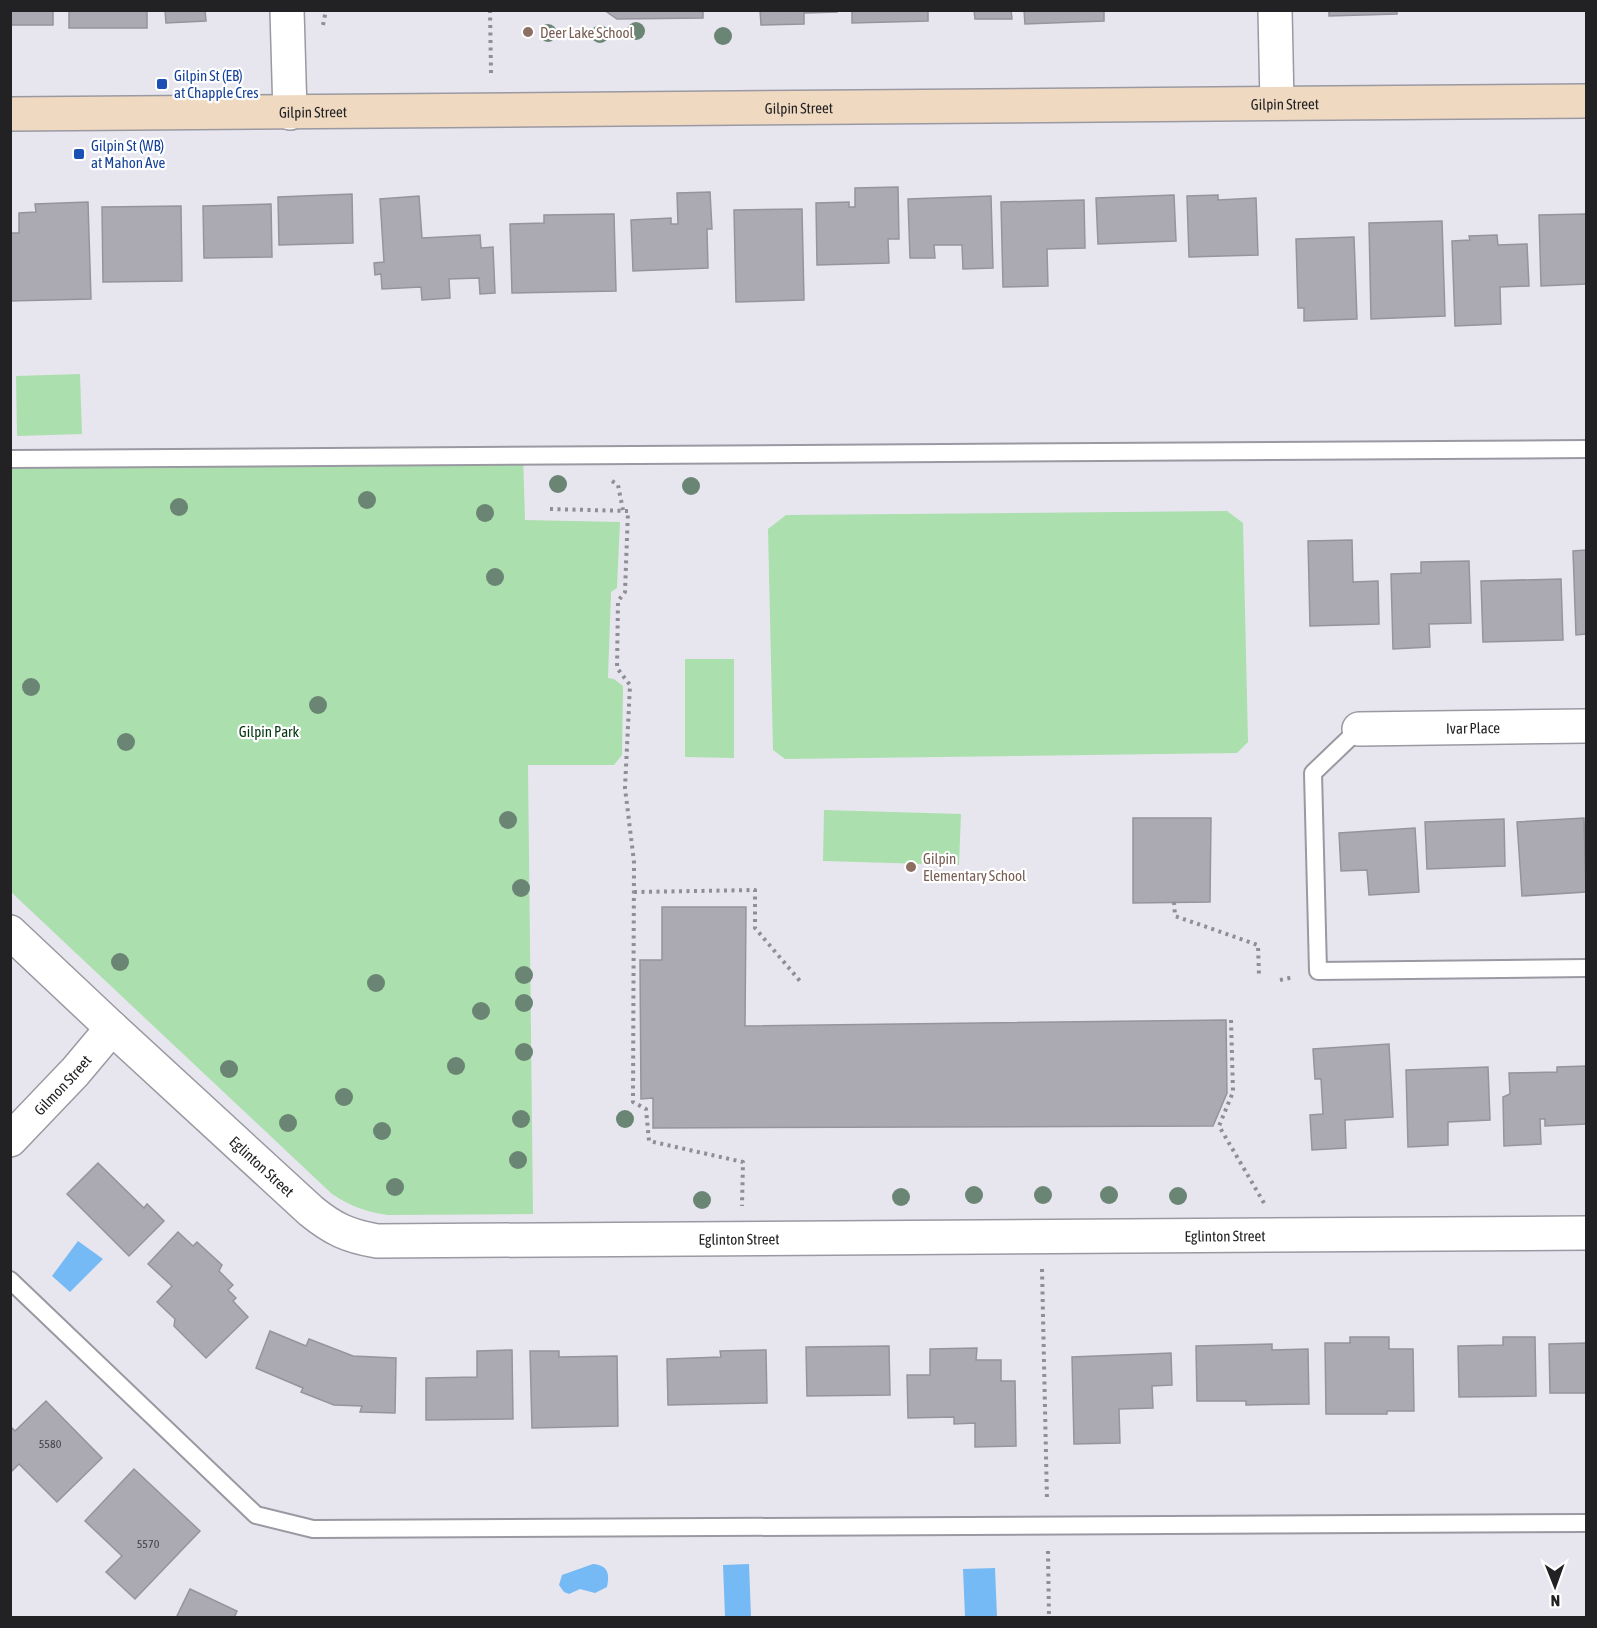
<svg xmlns="http://www.w3.org/2000/svg" width="1597" height="1628" font-family="'Asap Condensed',sans-serif">
<style>
.green{fill:#abdfad}
.water{fill:#75baf4}
.building{fill:#abaab3;stroke:#95949d;stroke-width:1.5}
.lines{fill:none;stroke-linecap:round;stroke-linejoin:round}
.lane-casing{stroke:#9a99a2;stroke-width:20}
.street-casing{stroke:#9a99a2;stroke-width:36}
.secondary-casing{stroke:#9a99a2;stroke-width:36}
.path{stroke:#8f8e94;stroke-width:4;stroke-dasharray:3 4.5;stroke-linecap:butt}
.lane{stroke:#fff;stroke-width:16}
.street{stroke:#fff;stroke-width:33}
.secondary{stroke:#f0d9c1;stroke-width:33}
.tree{fill:#6a8573}
.education-dot{fill:#8d6e63;stroke:#fff;stroke-width:2}
.transit-dot{fill:#1a4fb4;stroke:#fff;stroke-width:2}
.labels{text-anchor:middle;dominant-baseline:central;stroke-width:4.5;stroke-linejoin:round;paint-order:stroke}
.number-label{font-size:12px;fill:#444448}
.education-label{font-size:15px;fill:#785e54;stroke:#fff;text-anchor:start}
.transit-label{font-size:15px;fill:#164399;stroke:#fff;text-anchor:start}
.street-label{font-size:15px;fill:#222225;stroke:#fff}
.park-label{font-size:15px;fill:#04360e;stroke:#fff}
</style>
<rect width="100%" height="100%" fill="#e7e6ef"/>
<g class="green">
<path d="M80,374L82,434L17,436L16,376Z"/>
<path d="M523,456L525,520L620,522L617,588L611,592L608,678L614,679L623,686L622,755L614,765H528L533,1214L388,1215C367,1212 350,1206 332,1194L11,892L10,459Z"/>
<path d="M1227,511L1243,523L1248,742L1237,753L785,759L773,750L768,529L786,515Z"/>
<path d="M685,659H734V758L685,757Z"/>
<path d="M824,810L961,814L959,865L823,861Z"/>
</g>
<g class="water">
<path d="M78,1241L103,1259L70,1292L52,1276Z"/>
<path d="M593,1564C608,1565 610,1574 607,1587L595,1593L580,1589L569,1594L564,1592L559,1585L562,1575Z"/>
<path d="M749,1564L751,1617H725L723,1565Z"/>
<path d="M995,1568L997,1617H965L963,1569Z"/>
</g>
<g class="building">
<rect x="10" y="10" width="43" height="15"/>
<rect x="69" y="10" width="78" height="18"/>
<path d="M165,10H205L206,21L166,23Z"/>
<path d="M604,10H703V18L617,19Z"/>
<path d="M760,10H837V12L804,13V24L761,25Z"/>
<path d="M852,10H928V21L852,23Z"/>
<path d="M974,10H1011L1012,19H975Z"/>
<path d="M1024,10H1104V21L1025,24Z"/>
<path d="M1329,10H1397V14L1329,16Z"/>
<path d="M898,187L899,239H888L889,263L817,265L816,203L849,202V207H855V188Z"/>
<path d="M710,192L712,229H707L708,268L633,271L631,220L671,218V224H678L677,193Z"/>
<path d="M352,194L353,243L279,245L278,197Z"/>
<path d="M1174,195L1176,241L1098,244L1096,198Z"/>
<path d="M1218,195V200L1256,198L1258,255L1189,257L1187,196Z"/>
<path d="M419,196L422,238L480,235L481,248L493,247L495,293L480,294L479,278L449,279L450,298L422,300L421,287L382,289L381,274L375,275L374,263L384,262L380,199Z"/>
<path d="M991,196L993,268L963,269L962,245H934L935,258H910L908,199Z"/>
<path d="M1084,200L1085,248L1047,249L1048,286L1003,287L1001,202Z"/>
<path d="M88,202L91,299L10,301V233H19V213L36,212L35,204Z"/>
<path d="M271,204L272,257L204,258L203,206Z"/>
<path d="M181,206L182,281L103,282L102,207Z"/>
<path d="M802,209L804,300L736,302L734,210Z"/>
<path d="M614,214L616,291L512,293L510,224L544,223V215Z"/>
<path d="M1586,214V284L1541,286L1539,215Z"/>
<path d="M1442,221L1445,316L1371,319L1369,223Z"/>
<path d="M1497,235L1498,245L1527,244L1529,286L1500,287L1501,324L1455,326L1452,241L1470,240L1469,236Z"/>
<path d="M1354,237L1357,319L1304,321V308H1298L1296,239Z"/>
<path d="M1352,540L1353,582L1378,581L1379,624L1310,626L1308,541Z"/>
<path d="M1586,550V634L1576,635L1573,551Z"/>
<path d="M1469,561L1471,623L1429,624L1430,647L1393,649L1391,574L1421,573V562Z"/>
<path d="M1561,579L1563,640L1483,642L1481,581Z"/>
<path d="M1133,818H1211L1210,902L1133,903Z"/>
<path d="M1584,818L1586,892L1522,896L1517,822Z"/>
<path d="M1504,819L1505,866L1427,869L1425,822Z"/>
<path d="M1415,828L1419,892L1369,895L1367,870L1341,871L1339,833Z"/>
<path d="M662,907H746L745,1026L1226,1020L1227,1093L1213,1126L653,1128V1098L641,1099L640,960H662Z"/>
<path d="M1389,1044L1393,1117L1345,1120L1346,1148L1312,1150L1310,1115L1323,1114L1321,1079H1315L1313,1049Z"/>
<path d="M1586,1066V1124L1545,1126V1119H1540L1541,1144L1504,1146L1503,1097L1510,1094L1509,1073L1557,1072V1067Z"/>
<path d="M1488,1067L1490,1120L1448,1122V1145L1408,1147L1406,1070Z"/>
<path d="M98,1163L144,1208L147,1204L164,1221L129,1256L67,1194Z"/>
<path d="M178,1232L193,1246L197,1242L222,1265L219,1271L233,1285L228,1290L236,1298L233,1301L248,1317L206,1358L174,1326L175,1319L157,1302L172,1286L148,1264Z"/>
<path d="M270,1331L306,1346L309,1339L353,1356L396,1358L395,1413L360,1412L362,1406L334,1405L301,1392L303,1388L256,1368Z"/>
<path d="M1350,1337H1389V1349H1413L1414,1411H1387V1414H1326L1325,1343H1350Z"/>
<path d="M1503,1337H1535L1536,1396L1459,1397L1458,1346L1503,1345Z"/>
<path d="M1586,1343V1393H1550L1549,1344Z"/>
<path d="M1272,1344V1350L1308,1349L1309,1404L1246,1405V1401H1197L1196,1346Z"/>
<path d="M889,1346L890,1395L807,1396L806,1347Z"/>
<path d="M977,1348L976,1360H1001V1381H1015L1016,1446L975,1447V1423L954,1424V1417L908,1418L907,1375H930V1349Z"/>
<path d="M512,1350L513,1419L426,1420V1378L477,1377V1351Z"/>
<path d="M766,1350L767,1403L668,1405L667,1359L721,1357L720,1351Z"/>
<path d="M530,1351H559V1357L617,1356L618,1426L532,1428Z"/>
<path d="M1171,1353L1172,1385L1152,1386L1153,1408L1119,1409L1120,1443L1074,1444L1072,1357Z"/>
<path d="M46,1401L102,1458L57,1502L19,1464L10,1473V1426L15,1431Z"/>
<path d="M134,1469L200,1531L135,1599L106,1572L122,1556L85,1521Z"/>
<path d="M190,1589L237,1611L234,1618H176Z"/>
</g>
<g class="lines">
<g class="lane-casing">
<g id="lane">
<path d="M10,459L1586,449"/>
<path d="M1359,729L1313,773L1318,971L1586,968"/>
<path d="M10,1280L256,1515L313,1529L1586,1523"/>
</g>
</g>
<g class="street-casing">
<g id="street">
<path d="M287,10L290,113"/>
<path d="M1275,10L1277,103"/>
<path id="s1" d="M1359,729L1586,726"/>
<path id="s2" d="M10,932L112,1028L311,1211C333,1229 348,1236 377,1241L1586,1233"/>
<path id="s3" d="M10,1140L75,1072L112,1028"/>
</g>
</g>
<g class="secondary-casing">
<g id="secondary">
<path id="s4" d="M10,114L1586,101"/>
</g>
</g>
<g class="path">
<path d="M490,10L491,73"/>
<path d="M323,25L326,10"/>
<path d="M612,481L618,485L623,510"/>
<path d="M550,509L628,511L625,592L618,601L617,668L630,685L625,788L634,862L633,1102L646,1109L649,1141L743,1162L742,1206"/>
<path d="M634,892L755,890V928L800,981"/>
<path d="M1174,902L1175,916L1258,945L1259,976"/>
<path d="M1280,980L1294,977"/>
<path d="M1231,1020L1233,1092L1219,1126L1264,1203"/>
<path d="M1042,1269L1047,1501"/>
<path d="M1048,1551L1049,1618"/>
</g>
<use href="#lane" class="lane"/>
<use href="#street" class="street"/>
<use href="#secondary" class="secondary"/>
</g>
<g class="tree">
<circle cx="636" cy="31" r="9"/>
<circle cx="548" cy="33" r="9"/>
<circle cx="600" cy="34" r="9"/>
<circle cx="723" cy="36" r="9"/>
<circle cx="558" cy="484" r="9"/>
<circle cx="691" cy="486" r="9"/>
<circle cx="367" cy="500" r="9"/>
<circle cx="179" cy="507" r="9"/>
<circle cx="485" cy="513" r="9"/>
<circle cx="495" cy="577" r="9"/>
<circle cx="31" cy="687" r="9"/>
<circle cx="318" cy="705" r="9"/>
<circle cx="126" cy="742" r="9"/>
<circle cx="508" cy="820" r="9"/>
<circle cx="521" cy="888" r="9"/>
<circle cx="120" cy="962" r="9"/>
<circle cx="524" cy="975" r="9"/>
<circle cx="376" cy="983" r="9"/>
<circle cx="524" cy="1003" r="9"/>
<circle cx="481" cy="1011" r="9"/>
<circle cx="524" cy="1052" r="9"/>
<circle cx="456" cy="1066" r="9"/>
<circle cx="229" cy="1069" r="9"/>
<circle cx="344" cy="1097" r="9"/>
<circle cx="521" cy="1119" r="9"/>
<circle cx="625" cy="1119" r="9"/>
<circle cx="288" cy="1123" r="9"/>
<circle cx="382" cy="1131" r="9"/>
<circle cx="518" cy="1160" r="9"/>
<circle cx="395" cy="1187" r="9"/>
<circle cx="974" cy="1195" r="9"/>
<circle cx="1043" cy="1195" r="9"/>
<circle cx="1109" cy="1195" r="9"/>
<circle cx="1178" cy="1196" r="9"/>
<circle cx="901" cy="1197" r="9"/>
<circle cx="702" cy="1200" r="9"/>
</g>
<g class="education-dot">
<circle cx="528" cy="32" r="6"/>
<circle cx="911" cy="867" r="6"/>
</g>
<g class="transit-dot">
<rect x="156" y="78" width="12" height="12" rx="3"/>
<rect x="73" y="148" width="12" height="12" rx="3"/>
</g>
<g class="labels">
<g class="number-label">
<text x="50" y="1444">5580</text>
<text x="148" y="1544">5570</text>
</g>
<g class="education-label">
<text x="540" y="32">Deer Lake School</text>
<text x="923" y="858">Gilpin<tspan x="923" dy="17">Elementary School</tspan></text>
</g>
<g class="transit-label">
<text x="174" y="75">Gilpin St (EB)<tspan x="174" dy="17">at Chapple Cres</tspan></text>
<text x="91" y="145">Gilpin St (WB)<tspan x="91" dy="17">at Mahon Ave</tspan></text>
</g>
<g class="street-label">
<text stroke="none"><textPath href="#s4" startOffset="1275">Gilpin Street</textPath></text>
<text stroke="none"><textPath href="#s4" startOffset="789">Gilpin Street</textPath></text>
<text stroke="none"><textPath href="#s4" startOffset="303">Gilpin Street</textPath></text>
<text stroke="none"><textPath href="#s1" startOffset="114">Ivar Place</textPath></text>
<text stroke="none"><textPath href="#s3" startOffset="76">Gilmon Street</textPath></text>
<text stroke="none"><textPath href="#s2" startOffset="344">Eglinton Street</textPath></text>
<text stroke="none"><textPath href="#s2" startOffset="1332">Eglinton Street</textPath></text>
<text stroke="none"><textPath href="#s2" startOffset="846">Eglinton Street</textPath></text>
</g>
<g class="park-label">
<text x="269" y="731">Gilpin Park</text>
</g>
</g>
<rect width="1597" height="1628" fill="none" stroke="#222225" stroke-width="24"/>
<g transform="translate(1555 1586) rotate(179)" stroke="#ffffff" stroke-width="4.5" paint-order="stroke">
<path d="M0-4.5L10 22L0 15L-10 22Z" fill="#222225"/>
<text y="-9" font-size="16" font-weight="bold" text-anchor="middle" fill="#222225">N</text>
</g>
</svg>
